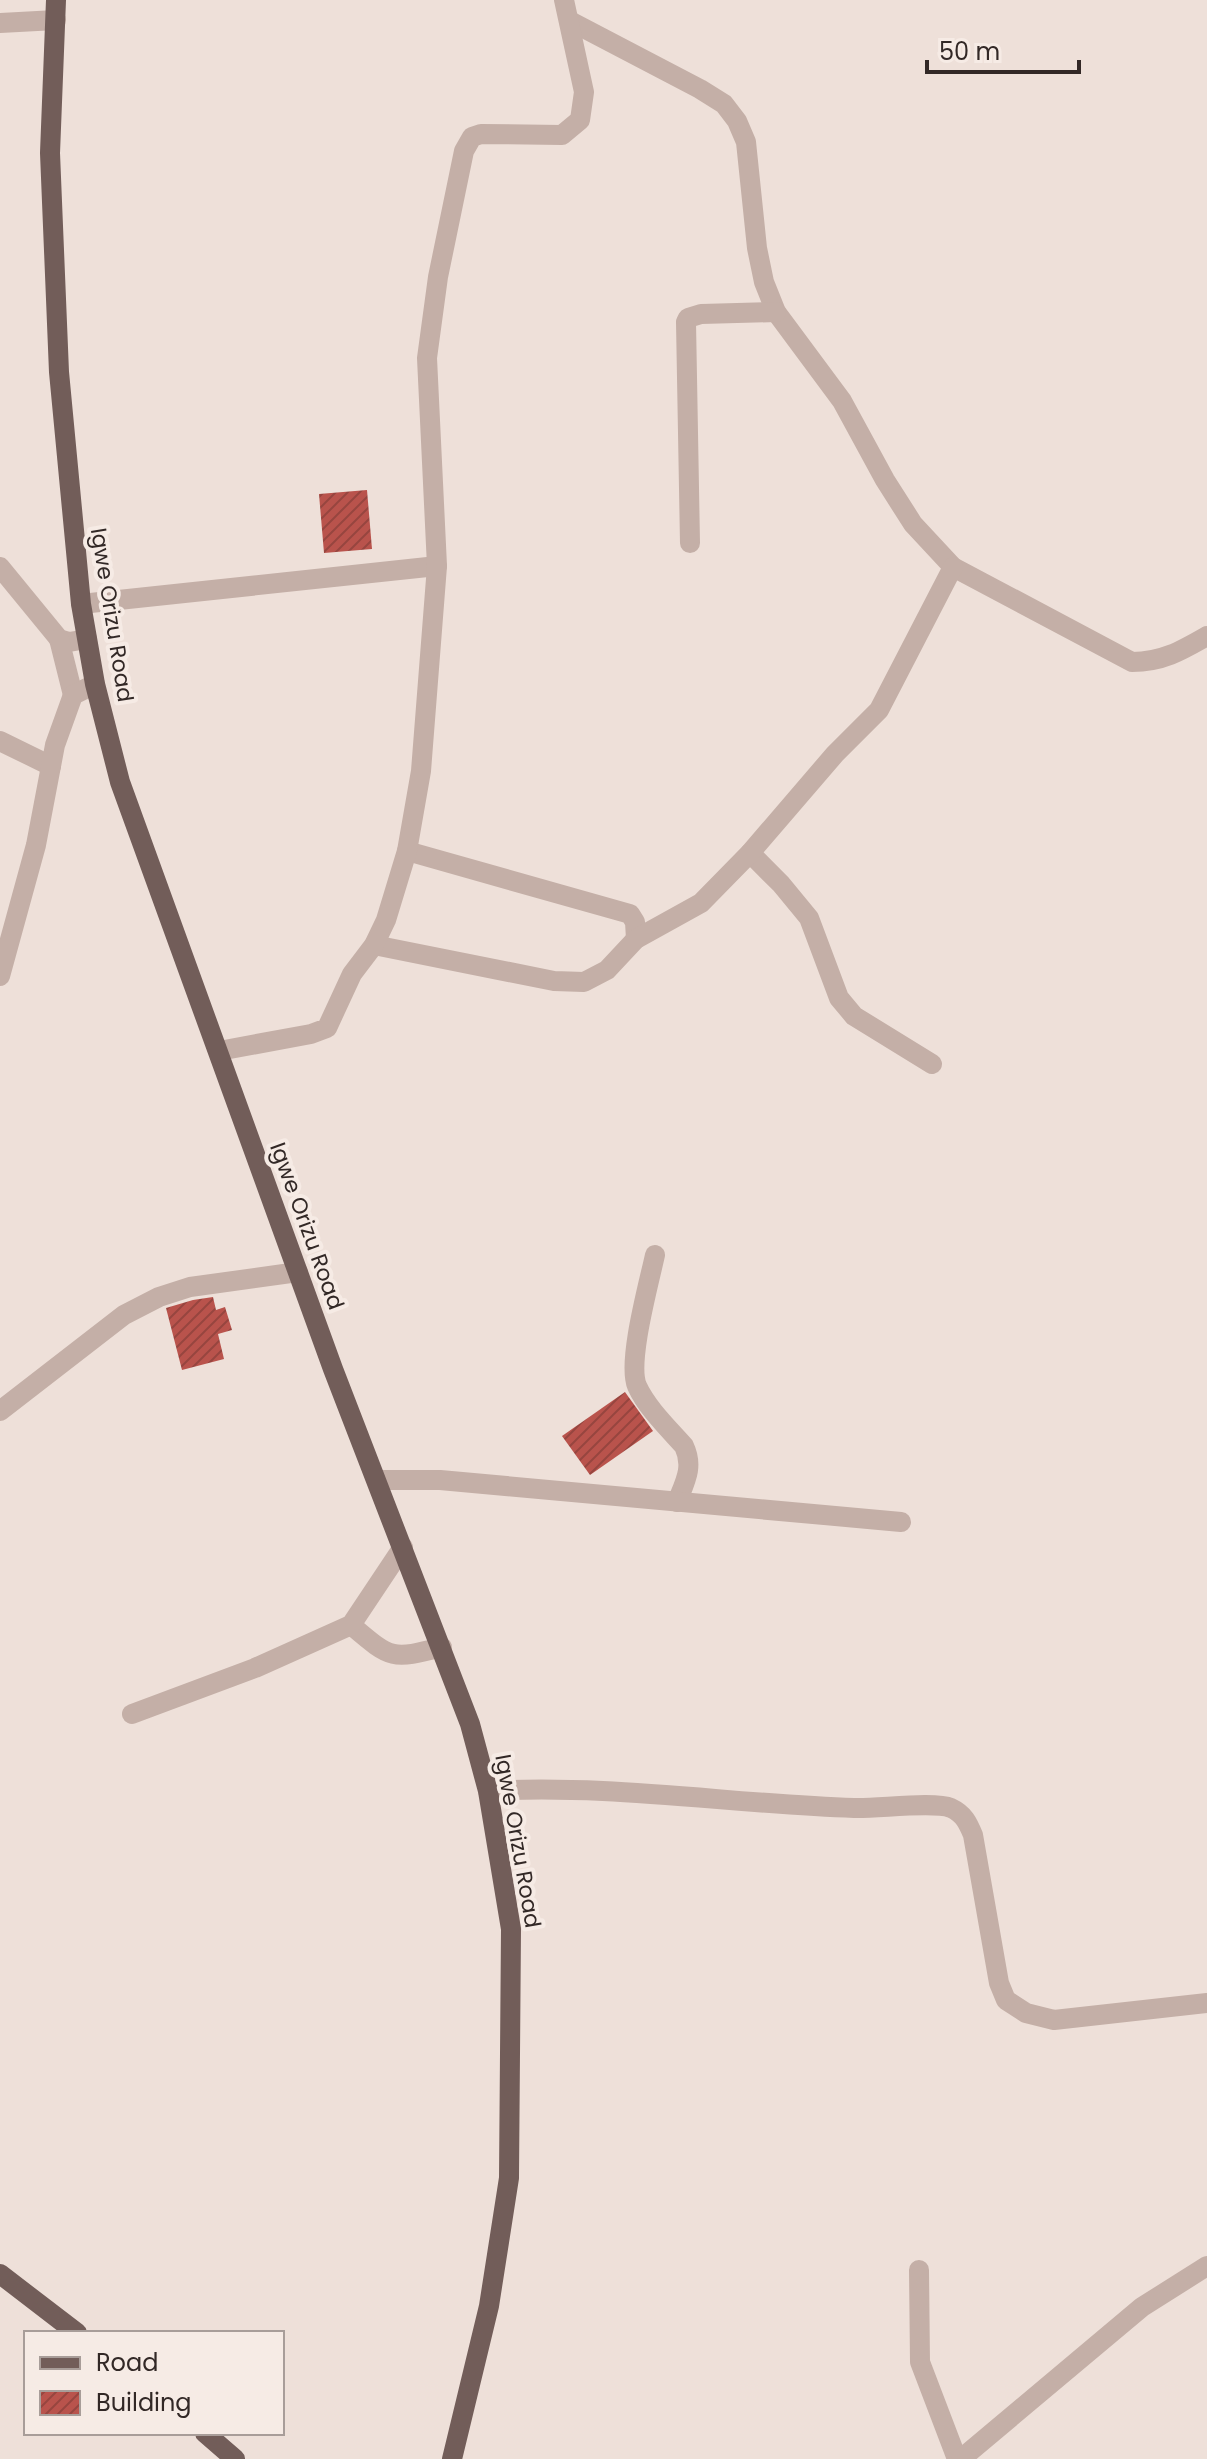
<svg xmlns="http://www.w3.org/2000/svg" width="1207" height="2459" font-family="Poppins,sans-serif">
<style>
.building{fill:url(#building-hatch)}
.lines{fill:none;stroke-linecap:round;stroke-linejoin:round}
.minor{stroke:#c4afa7;stroke-width:20}
.major{stroke:#725d59;stroke-width:20}
.labels{text-anchor:middle;dominant-baseline:central;stroke-width:8;stroke-linejoin:round;paint-order:stroke}
.street-label{font-size:22px;fill:#322826;stroke:#f6ebe5}
</style>
<defs>
<pattern id="building-hatch" width="6" height="6" patternUnits="userSpaceOnUse" patternTransform="scale(2)"><rect width="6" height="6" fill="#b9534c"/><path d="M-1 1l2-2M0 6l6-6M5 7l2-2" fill="none" stroke="#97453f"/></pattern>
</defs>
<rect width="100%" height="100%" fill="#eee0d9"/>
<g class="building">
<path d="M367,490L372,549L324,553L319,494Z"/>
<path d="M213,1297L216,1310L225,1307L232,1330L218,1334L224,1359L182,1370L166,1308L193,1300Z"/>
<path d="M625,1392L653,1431L590,1475L562,1436Z"/>
</g>
<g class="lines">
<g class="minor">
<path d="M570,21L700,89L724,104L737,121L746,142L757,248L764,282L776,312L842,401L885,480L913,524L953,567L1132,662C1162,662 1181,651 1207,636"/>
<path d="M0,23L56,20"/>
<path d="M690,543L686,322L688,318L701,314L776,312"/>
<path d="M0,567L59,639L69,642L87,639"/>
<path d="M81,604L437,566"/>
<path d="M59,639L73,695"/>
<path d="M0,741L51,766"/>
<path d="M407,851L630,914L635,922L636,939"/>
<path d="M750,853L781,884L809,918L839,998L854,1016L932,1064"/>
<path d="M374,945L554,981L584,982L607,970L636,939L701,903L750,853L835,754L879,710L953,567"/>
<path d="M0,976L36,845L55,745L73,695L95,684"/>
<path d="M219,1051L311,1034L327,1028L352,974L374,945L386,920L407,851L421,771L437,566L427,358L438,277L464,151L472,137L481,134L562,135L580,120L584,92L564,0"/>
<path d="M655,1255C649,1283 627,1362 637,1386C647,1408 668,1428 684,1446C694,1467 685,1482 677,1502"/>
<path d="M0,1411L124,1315L159,1297L190,1287L298,1272"/>
<path d="M377,1480H440L901,1522"/>
<path d="M351,1625C391,1659 391,1660 442,1647"/>
<path d="M132,1714L255,1668L351,1625L403,1547"/>
<path d="M488,1791C610,1784 732,1804 854,1808C877,1809 934,1801 951,1808C964,1814 968,1823 973,1835L999,1983L1006,2000L1026,2013L1054,2020L1207,2003"/>
<path d="M919,2270L920,2362L957,2459"/>
<path d="M961,2459L1142,2307L1207,2266"/>
</g>
<g class="major">
<path d="M56,0L50,153L59,372L81,604L95,684L120,782L333,1369L470,1724L488,1791L511,1929L509,2178L489,2306L452,2459"/>
<path d="M0,2274L77,2333"/>
<path d="M205,2433L235,2459"/>
</g>
</g>
<g class="labels">
<g class="street-label">
<text transform="translate(112 615) rotate(81)">Igwe Orizu Road</text>
<text transform="translate(307 1226) rotate(70)">Igwe Orizu Road</text>
<text transform="translate(518 1841) rotate(80)">Igwe Orizu Road</text>
</g>
</g>
<rect x="24" y="2331" width="260" height="104" fill="#f6ebe5" stroke="#a89d99" stroke-width="2"/>
<rect x="40" y="2357" width="40" height="12" fill="#725d59" stroke="#a89d99" stroke-width="2"/>
<text x="96" y="2371" font-size="24" fill="#322826">Road</text>
<rect x="40" y="2391" width="40" height="24" fill="url(#building-hatch)" stroke="#a89d99" stroke-width="2"/>
<text x="96" y="2411" font-size="24" fill="#322826">Building</text>
<path d="M927 60v12h152v-12" fill="none" stroke="#322826" stroke-width="4"/>
<text x="939" y="60" font-size="24" fill="#322826" stroke="#f6ebe5" stroke-width="6" paint-order="stroke">50 m</text>
</svg>
